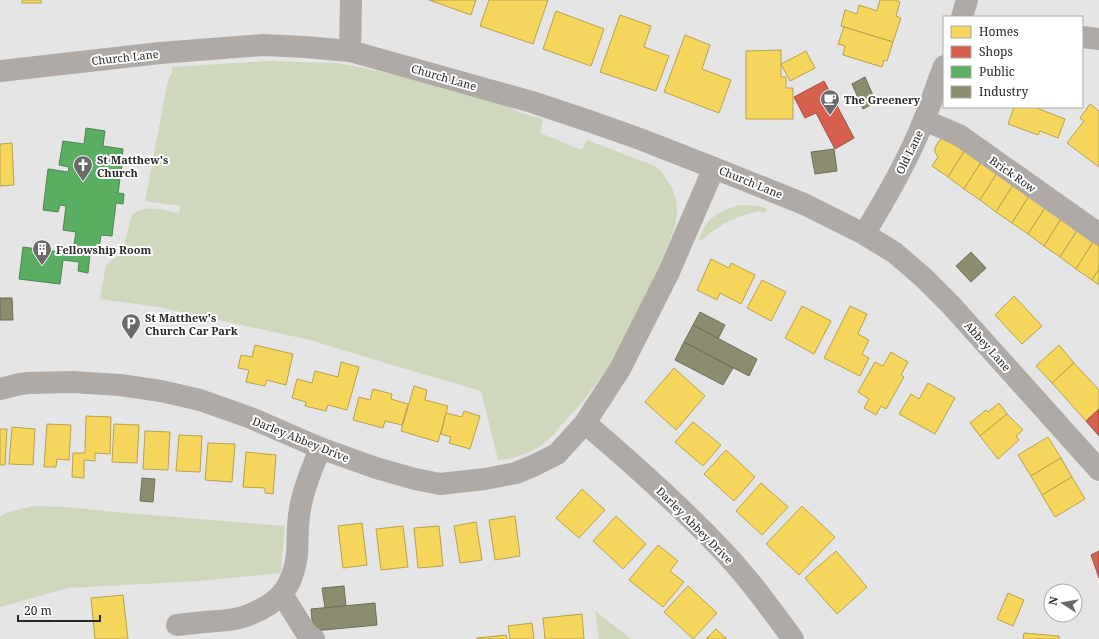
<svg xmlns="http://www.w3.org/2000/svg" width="1099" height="639" font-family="'Noto Serif',serif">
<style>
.green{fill:#cfd7bc}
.homes{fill:#f6d55c;stroke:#b8a14c}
.shops{fill:#d6604d;stroke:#a24f42}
.public{fill:#5aae61;stroke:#4b8650}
.industry{fill:#8c8c6e;stroke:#6e6e59}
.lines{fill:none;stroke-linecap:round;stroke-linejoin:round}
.minor{stroke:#afaaa6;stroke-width:22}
.labels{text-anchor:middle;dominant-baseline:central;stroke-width:4;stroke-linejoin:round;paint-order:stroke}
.street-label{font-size:11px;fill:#282828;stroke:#fff}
.poi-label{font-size:11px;font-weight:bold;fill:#282828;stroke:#fff;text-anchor:start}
</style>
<rect width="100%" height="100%" fill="#e5e5e6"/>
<g class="green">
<path d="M268,61L336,63L365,68L414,80L447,90L504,104L521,113L543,119L540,133L582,150L587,140L655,166L661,171L672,188L676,200L677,210L675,226L670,240L642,307L607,369L585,399L550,438L538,448L522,455L509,459L498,460L481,391L389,364L310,340L158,307L100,299L106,265L122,252L132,215C145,203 164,211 179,213L180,206L145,201L168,80L172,72V67Z"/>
<path d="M741,205L760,206L767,209L764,213L758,211L741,216L725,223L710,233L702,240L699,239C701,235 703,229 706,225C711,215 730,207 741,205Z"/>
<path d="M33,506L66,507L114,512L285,526L281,573L199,581L68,588L0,607V516L8,512Z"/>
<path d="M595,611L631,639H599Z"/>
</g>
<g class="homes">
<rect x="22" y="0" width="19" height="3"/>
<path d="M429,0H476L471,15Z"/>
<path d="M489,0H548L533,44L480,26Z"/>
<path d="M880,0H895L900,2L896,16L901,18L893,42L841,26L845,10L857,14L859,5L877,11Z"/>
<path d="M556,11L604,29L591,66L543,49Z"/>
<path d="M620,15L651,26L644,47L669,56L656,91L600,72Z"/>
<path d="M844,27L893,42L887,61L884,60L882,67L843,55L845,46L838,44Z"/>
<path d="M685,35L710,45L702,69L731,80L719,113L664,92Z"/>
<path d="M781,50V77H786V88H793V119H746V51Z"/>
<path d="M806,51L815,68L790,81L781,64Z"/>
<path d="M1090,104L1099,111V167L1067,143L1084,121L1080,118Z"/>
<path d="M1014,107H1040L1039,109L1065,119L1058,138L1040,131L1038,135L1008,124Z"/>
<path d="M942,139L965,150L948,177L932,166L938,157L935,152V148L939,141Z"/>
<path d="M12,143L14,185L0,186V144Z"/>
<path d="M965,150L981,162L964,189L948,177Z"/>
<path d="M981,162L997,173L980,200L964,189Z"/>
<path d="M997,173L1013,185L996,212L980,200Z"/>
<path d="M1013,185L1029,196L1012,223L996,212Z"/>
<path d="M1029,196L1045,208L1028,234L1012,223Z"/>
<path d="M1045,208L1061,219L1044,246L1028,234Z"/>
<path d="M1061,219L1077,231L1060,257L1044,246Z"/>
<path d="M1077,231L1093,242L1076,269L1060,257Z"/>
<path d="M1093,242L1099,246V269L1092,280L1076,269Z"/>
<path d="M711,259L729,268L731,263L755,275L741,304L720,293L717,300L697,290Z"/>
<path d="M1099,269V285L1092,280Z"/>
<path d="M762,280L786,292L771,321L747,308Z"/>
<path d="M1014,296L1042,326L1022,344L995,315Z"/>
<path d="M802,306L831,321L814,354L785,338Z"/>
<path d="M850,306L867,314L858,334L869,340L862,354L869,358L860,376L824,358Z"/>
<path d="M255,345L293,354L286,385L267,380L265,386L246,382L249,370L238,368L241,355L252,357Z"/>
<path d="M1059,345L1074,363L1052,383L1036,366Z"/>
<path d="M891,352L908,362L901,375L904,377L886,409L881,406L876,415L864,408L869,399L858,392L875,362L883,366Z"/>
<path d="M341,362L359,367L347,410L328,405L326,411L305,406L306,402L292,398L297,379L312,383L315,371L338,377Z"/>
<path d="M1074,363L1099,390V409L1086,421L1052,383Z"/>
<path d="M674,368L705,396L676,430L645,402Z"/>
<path d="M928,383L955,398L935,434L899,414L911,394L919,399Z"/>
<path d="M414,386L427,390L425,400L448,406L438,442L401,431Z"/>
<path d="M373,389L392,394L391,399L408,404L402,425L385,421L383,428L353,420L359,397L370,400Z"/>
<path d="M999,403L1007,414L980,436L970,423L986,410L988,412Z"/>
<path d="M464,411L480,416L470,449L449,443L451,437L441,434L446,413L462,417Z"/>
<path d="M1007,414L1023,430L1016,436L1019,440L998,459L980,436Z"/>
<path d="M86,416L111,417L110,454L95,453V461L84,460V478L72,477L73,453H85Z"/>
<path d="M693,422L721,445L703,466L675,442Z"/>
<path d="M47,424L71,425L69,460L57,459L56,467H44Z"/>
<path d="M114,424L139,425L137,463L112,462Z"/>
<path d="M12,427L35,429L33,465L9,464Z"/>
<path d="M0,429H7L5,465H0Z"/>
<path d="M145,431L170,432L168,470L143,469Z"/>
<path d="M179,435L202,436L200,472L176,471Z"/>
<path d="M1048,437L1061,458L1031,476L1018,455Z"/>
<path d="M208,443L235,444L232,482L205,480Z"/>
<path d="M726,450L755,477L734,501L704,474Z"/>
<path d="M246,452L276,455L273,494L265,493V488L243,487Z"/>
<path d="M1061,458L1072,477L1042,495L1031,476Z"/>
<path d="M1072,477L1085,499L1055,517L1042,495Z"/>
<path d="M761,483L788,507L762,535L736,511Z"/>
<path d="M582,489L605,510L579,538L556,518Z"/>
<path d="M802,506L835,537L799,575L766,544Z"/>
<path d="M515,516L520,556L495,560L489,520Z"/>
<path d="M616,516L646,544L623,569L593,541Z"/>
<path d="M476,522L482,560L460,563L454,526Z"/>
<path d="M362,523L367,565L343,568L338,526Z"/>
<path d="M403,526L408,567L381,570L376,529Z"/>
<path d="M439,526L443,566L418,568L414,528Z"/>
<path d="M658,545L678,561L670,571L684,582L663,607L629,580Z"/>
<path d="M836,551L867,587L837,614L805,578Z"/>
<path d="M688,586L717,613L693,639L664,612Z"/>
<path d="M1008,593L1024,600L1013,626L997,619Z"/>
<path d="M123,595L128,639H95L91,598Z"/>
<path d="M582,614L584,639H545L543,618Z"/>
<path d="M532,623L534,639H510L508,626Z"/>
<path d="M716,629L727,639H706Z"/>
<path d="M1024,633L1059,636V639H1023Z"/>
<path d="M506,635L507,639H477V638Z"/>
</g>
<g class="shops">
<path d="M824,81L854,138L835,149L816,113L805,118L794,97Z"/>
<path d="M1099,409V436L1086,421Z"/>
<path d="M1099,551V578L1091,555Z"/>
</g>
<g class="public">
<path d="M86,128L105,131L103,146L123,149L121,165H122L118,193L124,194L123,204L116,203L112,236L101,235L98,255L73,251L76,232L63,230L66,206L60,205L58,212L43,210L48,169L68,172L69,167L59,165L63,141L84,144Z"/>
<path d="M23,247L73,254V251L90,253L88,273L78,271L79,262L63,260L60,284L19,279Z"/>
</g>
<g class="industry">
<path d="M865,77L876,102L863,109L852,84Z"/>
<path d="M834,149L837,171L815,174L811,152Z"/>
<path d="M971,252L986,268L971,282L956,266Z"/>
<path d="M0,298H12L13,320H0Z"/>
<path d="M700,312L725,325L718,339L693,325Z"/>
<path d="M693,325L757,359L749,376L684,342Z"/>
<path d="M684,342L733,368L723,385L675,360Z"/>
<path d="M142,478L155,479L153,502L140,501Z"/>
<path d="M344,586L346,606L325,608L322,588Z"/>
<path d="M375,603L377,625L313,631L311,609Z"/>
</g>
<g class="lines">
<g class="minor">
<path d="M962,17L967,0"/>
<path d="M1082,37L1099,39"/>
<path d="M350,51L351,0"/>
<path d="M0,71L160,53L263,45L305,47L350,51L532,102L592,122L640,139L714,168L804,204L864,234L895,253L925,279L950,304L1099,470"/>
<path d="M924,120L959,135L1099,234"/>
<path d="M864,234C887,197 908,160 924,120C931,103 937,84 944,66"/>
<path d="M0,389L20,384L28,383L72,382L120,385L161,391L200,400L251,418L320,448L376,468L415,479L440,484L485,479L516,473L535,465L557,454L585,423L620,369L668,274L714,168"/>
<path d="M585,423C632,463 678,504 721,549C748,577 770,608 793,639"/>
<path d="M282,594L307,634L314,639"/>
<path d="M177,625C186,624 195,623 204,622C218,621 233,621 246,616C278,604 293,589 297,554C298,539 297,524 300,509C303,488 313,468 320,448"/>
</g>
</g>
<defs>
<g id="cafe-pin" transform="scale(1)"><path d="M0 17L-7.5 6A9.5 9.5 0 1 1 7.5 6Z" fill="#6a6a6a" stroke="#fff"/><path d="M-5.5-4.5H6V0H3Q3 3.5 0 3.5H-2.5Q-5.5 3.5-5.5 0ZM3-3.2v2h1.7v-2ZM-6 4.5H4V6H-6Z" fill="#fff"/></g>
<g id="church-pin" transform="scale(1)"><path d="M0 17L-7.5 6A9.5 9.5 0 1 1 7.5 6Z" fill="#6a6a6a" stroke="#fff"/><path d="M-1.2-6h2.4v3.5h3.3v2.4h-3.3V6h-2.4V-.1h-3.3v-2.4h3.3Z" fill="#fff"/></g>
<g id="building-pin" transform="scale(1)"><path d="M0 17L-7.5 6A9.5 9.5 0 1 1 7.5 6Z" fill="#6a6a6a" stroke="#fff"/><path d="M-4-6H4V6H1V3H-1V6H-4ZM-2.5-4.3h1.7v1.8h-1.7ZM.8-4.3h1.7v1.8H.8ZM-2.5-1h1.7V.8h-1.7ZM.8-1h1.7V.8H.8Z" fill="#fff"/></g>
<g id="parking-pin" transform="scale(1)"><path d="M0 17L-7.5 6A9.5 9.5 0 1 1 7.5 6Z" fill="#6a6a6a" stroke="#fff"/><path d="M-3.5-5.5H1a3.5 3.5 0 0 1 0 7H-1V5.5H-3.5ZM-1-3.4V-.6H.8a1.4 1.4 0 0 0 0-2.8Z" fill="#fff"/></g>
</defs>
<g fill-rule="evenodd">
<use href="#cafe-pin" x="830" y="99"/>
<use href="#church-pin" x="83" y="165"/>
<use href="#building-pin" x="42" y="249"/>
<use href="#parking-pin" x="131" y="323"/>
</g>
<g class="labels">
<g class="street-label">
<text transform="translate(125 57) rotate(-6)">Church Lane</text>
<text transform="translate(444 77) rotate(16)">Church Lane</text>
<text transform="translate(909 152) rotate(-64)">Old Lane</text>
<text transform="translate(1013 174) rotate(35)">Brick Row</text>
<text transform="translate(751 182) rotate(22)">Church Lane</text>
<text transform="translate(988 346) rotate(48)">Abbey Lane</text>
<text transform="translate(301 439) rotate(22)">Darley Abbey Drive</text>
<text transform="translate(695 525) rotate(45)">Darley Abbey Drive</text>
</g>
<g class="poi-label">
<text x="844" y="99">The Greenery</text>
<text x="97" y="159">St Matthew's<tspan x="97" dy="13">Church</tspan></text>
<text x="56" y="249">Fellowship Room</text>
<text x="145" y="317">St Matthew's<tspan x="145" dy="13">Church Car Park</tspan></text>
</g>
</g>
<rect x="943" y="16" width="140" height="92" fill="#ffffff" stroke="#a9a9a9"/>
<rect x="951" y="26" width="20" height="12" fill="#f6d55c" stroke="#a9a9a9"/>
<text x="979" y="36" font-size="12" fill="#282828">Homes</text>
<rect x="951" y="46" width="20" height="12" fill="#d6604d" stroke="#a9a9a9"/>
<text x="979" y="56" font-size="12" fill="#282828">Shops</text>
<rect x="951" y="66" width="20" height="12" fill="#5aae61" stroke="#a9a9a9"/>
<text x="979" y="76" font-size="12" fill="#282828">Public</text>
<rect x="951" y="86" width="20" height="12" fill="#8c8c6e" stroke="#a9a9a9"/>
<text x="979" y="96" font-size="12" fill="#282828">Industry</text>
<g transform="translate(1063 603) rotate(282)"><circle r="19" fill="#ffffff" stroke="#a9a9a9"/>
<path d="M0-3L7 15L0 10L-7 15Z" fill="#6a6a6a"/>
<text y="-6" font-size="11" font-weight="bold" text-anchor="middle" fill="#282828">N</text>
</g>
<path d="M18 615v6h82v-6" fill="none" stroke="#282828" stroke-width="2"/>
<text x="24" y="615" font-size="12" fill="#282828" stroke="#ffffff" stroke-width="3" paint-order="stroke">20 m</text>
</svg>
